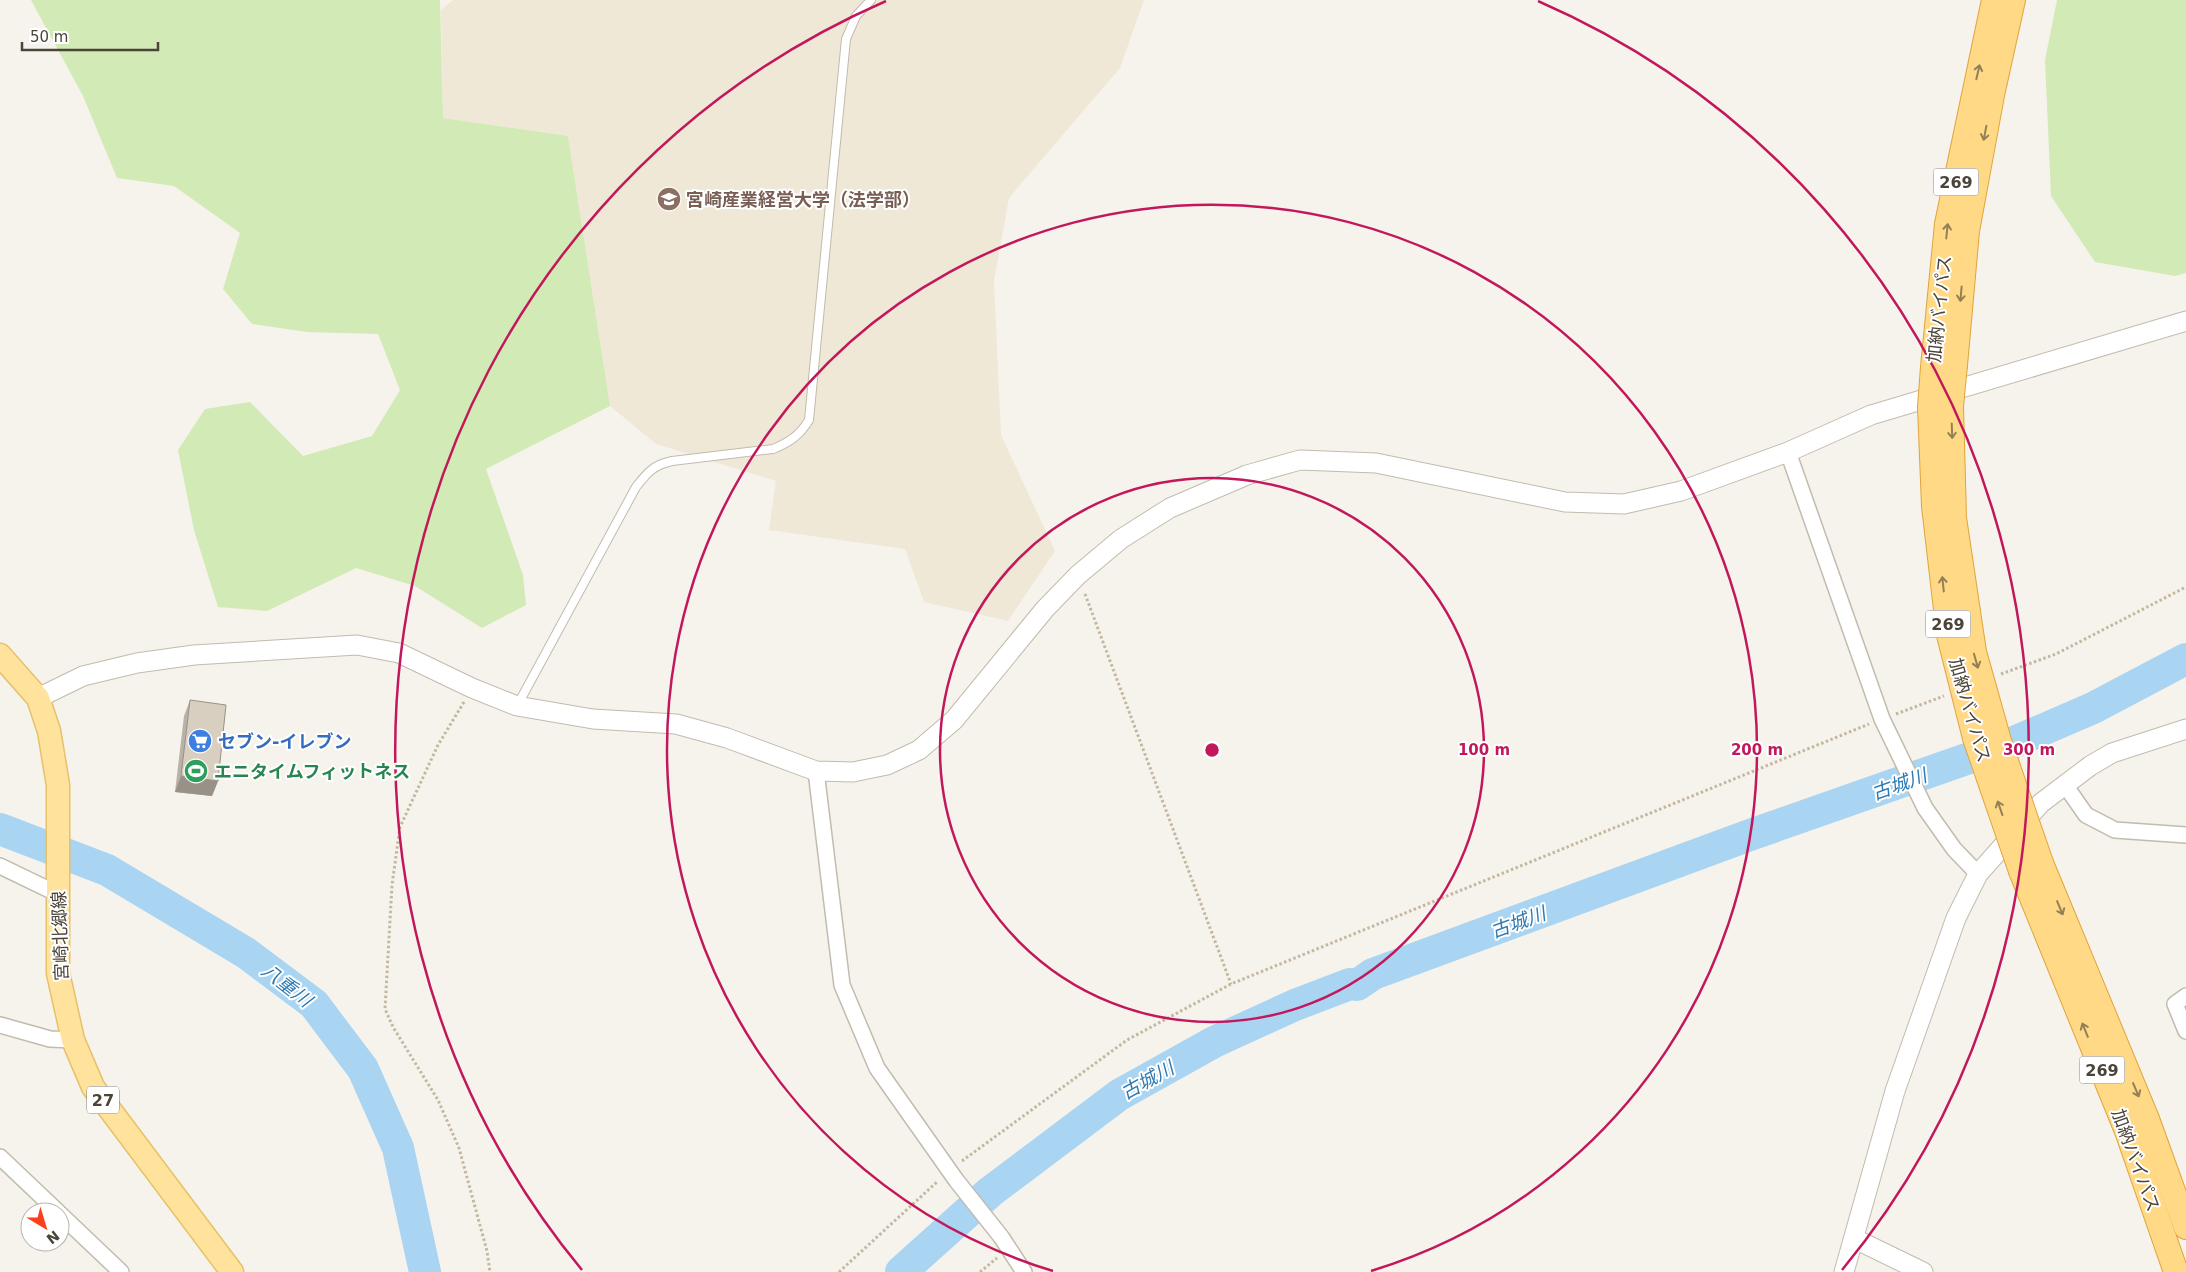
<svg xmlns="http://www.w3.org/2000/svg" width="2186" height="1272" font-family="'DejaVu Sans','Noto Sans JP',sans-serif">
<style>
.education{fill:#efe8d6}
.green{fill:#d2eab5}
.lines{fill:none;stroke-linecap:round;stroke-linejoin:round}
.river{stroke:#a9d4f2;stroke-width:32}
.service-casing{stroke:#c2bbae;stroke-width:10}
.minor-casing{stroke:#c2bbae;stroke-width:18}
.tertiary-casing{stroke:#c2bbae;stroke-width:21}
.primary-casing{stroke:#e6c16a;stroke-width:25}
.trunk-casing{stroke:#e0a43c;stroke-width:26}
.path{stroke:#c4b79f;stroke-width:3;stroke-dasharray:2.5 2.5;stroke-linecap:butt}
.service{stroke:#fff;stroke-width:8}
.minor{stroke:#fff;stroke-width:15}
.tertiary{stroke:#fff;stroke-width:19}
.primary{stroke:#ffe39c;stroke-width:22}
.trunk{stroke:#ffd985;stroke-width:24}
.trunk-bridge-casing{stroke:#e0a43c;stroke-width:26;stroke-linecap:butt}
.trunk-bridge{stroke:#ffd985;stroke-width:24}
.wall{fill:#bab2a6}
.shaded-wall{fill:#979187}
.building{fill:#d8cfc1;stroke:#979187}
.oneway{stroke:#938057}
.ring{fill:none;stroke:#c2185b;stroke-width:2.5}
.labels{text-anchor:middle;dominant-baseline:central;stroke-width:4;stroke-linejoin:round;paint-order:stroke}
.shield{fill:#fff;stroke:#817c74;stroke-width:1}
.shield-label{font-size:16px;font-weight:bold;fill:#4b4439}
.education-label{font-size:18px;font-weight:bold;fill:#785e54;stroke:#fff;text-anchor:start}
.street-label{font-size:18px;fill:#4b4439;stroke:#fff}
.shop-label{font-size:18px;font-weight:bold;fill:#366cbe;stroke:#fff;text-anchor:start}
.leisure-label{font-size:18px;font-weight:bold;fill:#27864d;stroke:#fff;text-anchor:start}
.water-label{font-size:19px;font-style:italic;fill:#2e7ab2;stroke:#fff}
.centre{fill:#c2185b;stroke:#fff;stroke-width:2.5}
.ring-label{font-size:15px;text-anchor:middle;font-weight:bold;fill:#c2185b;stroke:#fff;stroke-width:4;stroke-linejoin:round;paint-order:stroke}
</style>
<rect width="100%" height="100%" fill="#f6f3ec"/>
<path class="education" d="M453,0H1144L1120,68L1009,198L994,281L1001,435L1055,551L1008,621L924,602L905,549L769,530L776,481L656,444L610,406L568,136L443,118L441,10Z"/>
<g class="green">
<path d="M31,0H440L443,118L568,136L610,406L486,469L523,575L526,605L482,628L415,586L356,568L267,611L218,607L194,530L178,450L205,409L250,402L303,456L372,436L400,390L378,334L307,332L252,324L223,289L240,233L174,186L117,178L83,96Z"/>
<path d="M2057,0H2186V273L2175,276L2095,262L2051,196L2045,60Z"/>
</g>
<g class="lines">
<g class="river">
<path d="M0,829L107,870L246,953L314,1004L363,1069L398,1148L425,1272"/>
<path d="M901,1272L990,1192L1119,1095L1214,1042L1295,1005L1350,984L1357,985L1373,974L1750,835L2012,743L2093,708L2186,659"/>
</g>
<g class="service-casing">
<path id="service" d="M517,706L636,487C647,473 653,465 672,461L773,449C790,442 800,435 809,420L846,39L856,16L871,0"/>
</g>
<g class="minor-casing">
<g id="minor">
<path d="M1788,452L1882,719L1925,808L1954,849L1978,874"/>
<path d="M816,771L842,985L877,1068L956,1180L1002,1238L1024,1272"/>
<path d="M2065,785L2086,815L2115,830L2186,835"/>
<path d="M0,866L58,894"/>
<path d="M2186,996L2175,1004L2186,1031"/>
<path d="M0,1025L50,1039L73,1040"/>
<path d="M0,1157L58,1212"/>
<path d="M60,1214L121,1272"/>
</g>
</g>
<g class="tertiary-casing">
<g id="tertiary">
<path d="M38,698L83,676L137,663L194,655L357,645L399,653L472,688L517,706L593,719L676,724L727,738L816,771L853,772L887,765L919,750L954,720L1045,609L1078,575L1121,539L1170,508L1247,475L1300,460L1376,463L1565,502L1624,504L1681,491L1788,452L1871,415L2186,321"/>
<path d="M1855,1239L1923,1272"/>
<path d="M1844,1272L1895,1091L1956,918L1978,874L2041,803L2090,766L2112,753L2186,729"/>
</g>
</g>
<g class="primary-casing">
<path id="primary" d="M0,655L38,698L49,731L58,785V973L73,1040L93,1087L232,1272"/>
</g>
<g class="trunk-casing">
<g id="trunk">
<path d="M1955,365L1967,231L1992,95L2013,0"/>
<path d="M1933,367L1947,224L1994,0"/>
<path d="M2041,863L2147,1119L2186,1227"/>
<path d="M2021,871L2127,1131L2176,1272"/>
</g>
</g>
<g class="path">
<path d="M1085,594L1231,984"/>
<path d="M2001,674L2056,654L2186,587"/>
<path d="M464,702L438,745L400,827L392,885L385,1009L393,1027L438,1100L459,1148L487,1251L490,1272"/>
<path d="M1896,714L1944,696"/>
<path d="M962,1161L1127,1040L1231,984L1869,724"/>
<path d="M839,1272L938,1181"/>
<path d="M980,1272L997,1258"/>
</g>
<use href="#service" class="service"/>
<use href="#minor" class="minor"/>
<use href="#tertiary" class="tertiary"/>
<use href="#primary" class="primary"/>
<use href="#trunk" class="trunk"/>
<g class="trunk-bridge-casing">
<g id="trunk-bridge">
<path d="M1955,365L1951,406L1954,518L1974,652L1999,741L2041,863"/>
<path d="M1933,367L1930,407L1934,506L1949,635L1975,738L2021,871"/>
</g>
</g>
<use href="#trunk-bridge" class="trunk-bridge"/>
</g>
<path class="wall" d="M190,700L218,781L212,796L175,792L184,716Z"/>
<path class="shaded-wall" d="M181,776L218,781L212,796L175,792Z"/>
<path class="building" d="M190,700L226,705L218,781L181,776Z"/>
<defs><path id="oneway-shaft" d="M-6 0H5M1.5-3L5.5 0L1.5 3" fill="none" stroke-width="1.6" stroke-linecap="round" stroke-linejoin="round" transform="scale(1.25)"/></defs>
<g class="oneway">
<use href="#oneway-shaft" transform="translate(1978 72) rotate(-77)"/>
<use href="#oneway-shaft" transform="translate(1985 133) rotate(101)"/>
<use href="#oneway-shaft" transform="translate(1947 231) rotate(-84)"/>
<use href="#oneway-shaft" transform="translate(1961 294) rotate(95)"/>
<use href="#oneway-shaft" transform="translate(1952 431) rotate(88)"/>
<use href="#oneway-shaft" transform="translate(1943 584) rotate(-96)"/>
<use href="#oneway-shaft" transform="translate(1976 661) rotate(74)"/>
<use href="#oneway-shaft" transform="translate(2000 808) rotate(-109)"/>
<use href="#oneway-shaft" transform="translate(2060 908) rotate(67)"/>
<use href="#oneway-shaft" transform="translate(2085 1030) rotate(-112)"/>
<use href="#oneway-shaft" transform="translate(2136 1090) rotate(67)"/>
</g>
<g class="ring">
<circle cx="1212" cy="750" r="272"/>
<path d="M1053 1271A545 545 0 1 1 1371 1271"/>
<path d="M582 1270A817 817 0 0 1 886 1M1538 1A817 817 0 0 1 1842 1270"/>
</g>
<defs>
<g id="university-disc" transform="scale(1.25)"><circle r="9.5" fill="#8d6e63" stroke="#fff"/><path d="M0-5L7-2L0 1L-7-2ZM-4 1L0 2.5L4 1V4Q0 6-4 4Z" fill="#fff"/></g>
<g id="supermarket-disc" transform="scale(1.25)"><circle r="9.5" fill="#3f7fe0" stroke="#fff"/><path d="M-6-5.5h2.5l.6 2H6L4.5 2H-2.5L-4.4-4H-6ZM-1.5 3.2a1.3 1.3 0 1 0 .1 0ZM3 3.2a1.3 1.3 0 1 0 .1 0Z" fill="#fff"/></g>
<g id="stadium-disc" transform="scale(1.25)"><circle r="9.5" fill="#2e9e5b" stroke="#fff"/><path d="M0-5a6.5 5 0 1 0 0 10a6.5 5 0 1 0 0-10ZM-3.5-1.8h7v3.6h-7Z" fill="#fff"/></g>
</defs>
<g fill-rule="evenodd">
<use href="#university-disc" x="669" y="199"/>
<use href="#supermarket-disc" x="200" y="741"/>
<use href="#stadium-disc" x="196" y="771"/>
</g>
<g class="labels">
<g class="shield">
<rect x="1933.5" y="168.5" width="45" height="27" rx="4"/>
<rect x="1925.5" y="610.5" width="45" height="27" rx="4"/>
<rect x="2079.5" y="1056.5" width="45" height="27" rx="4"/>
<rect x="87" y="1086.5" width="32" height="27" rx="4"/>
</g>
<g class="shield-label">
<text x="1956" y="182">269</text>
<text x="1948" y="624">269</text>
<text x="2102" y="1070">269</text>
<text x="103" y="1100">27</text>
</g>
<g class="education-label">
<text x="686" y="199">宮崎産業経営大学（法学部）</text>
</g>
<g class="street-label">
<text transform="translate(1939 309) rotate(-84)">加納バイパス</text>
<text transform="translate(1970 710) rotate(74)">加納バイパス</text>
<text transform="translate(60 936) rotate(-92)">宮崎北郷線</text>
<text transform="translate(2136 1160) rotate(70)">加納バイパス</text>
</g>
<g class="shop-label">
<text x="218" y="741">セブン-イレブン</text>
</g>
<g class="leisure-label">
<text x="214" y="771">エニタイムフィットネス</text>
</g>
<g class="water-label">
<text transform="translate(1899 784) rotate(-20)">古城川</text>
<text transform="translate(1518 922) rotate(-20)">古城川</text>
<text transform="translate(287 985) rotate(38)">八重川</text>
<text transform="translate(1147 1080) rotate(-29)">古城川</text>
</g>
</g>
<circle cx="1212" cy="750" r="8" class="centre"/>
<g class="ring-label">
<text x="1484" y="755">100 m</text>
<text x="1757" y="755">200 m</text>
<text x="2029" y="755">300 m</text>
</g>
<g transform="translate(45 1227) rotate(142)"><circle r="24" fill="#ffffff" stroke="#b7b4b0"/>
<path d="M0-4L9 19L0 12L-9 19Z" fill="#fc3f1d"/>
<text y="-8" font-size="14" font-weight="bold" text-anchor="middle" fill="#4b4439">N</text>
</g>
<path d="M22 42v8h136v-8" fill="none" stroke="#4b4439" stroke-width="2.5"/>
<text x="30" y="42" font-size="15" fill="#4b4439" stroke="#ffffff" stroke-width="4" paint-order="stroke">50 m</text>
</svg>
